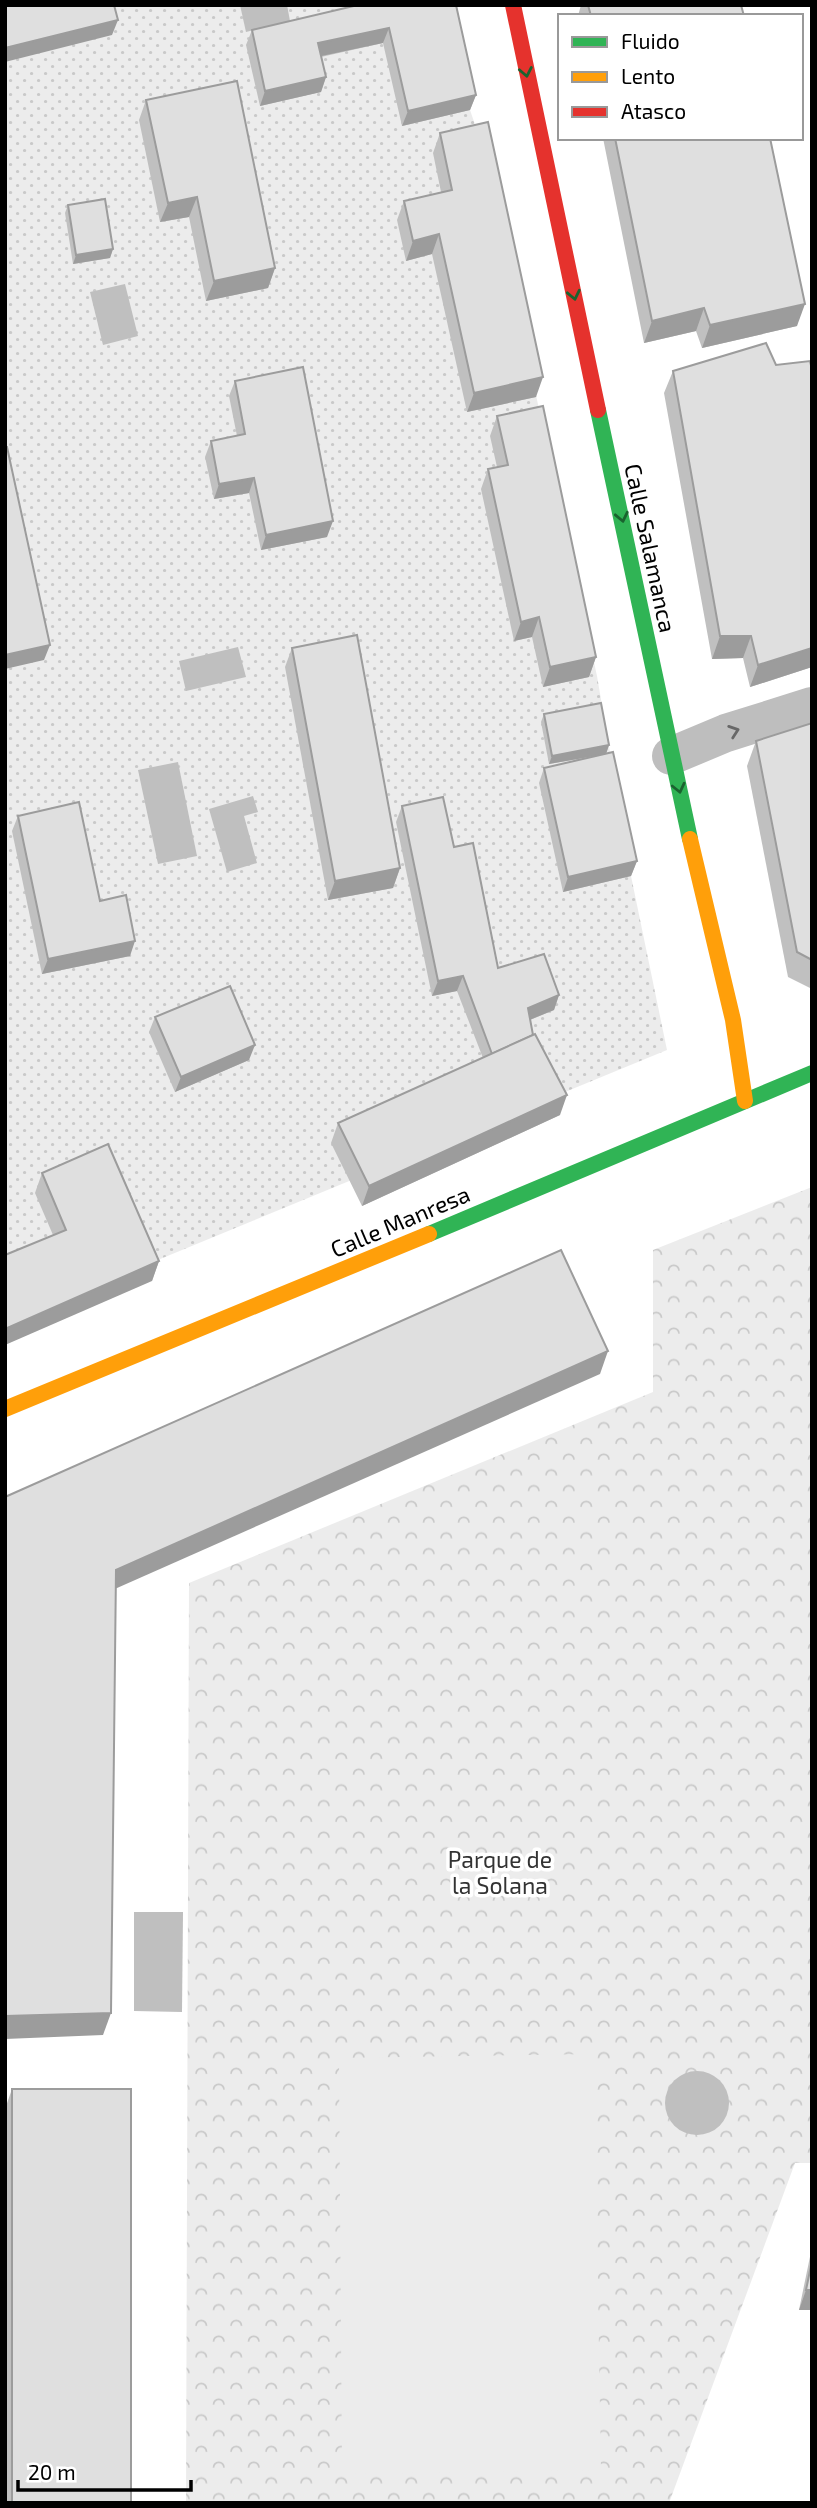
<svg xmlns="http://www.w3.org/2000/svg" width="817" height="2508" font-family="'Exo 2',sans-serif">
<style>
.park{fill:url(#park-crowns)}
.garden{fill:url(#garden-dots)}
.pitch{fill:#ececec}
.water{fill:#bfbfbf}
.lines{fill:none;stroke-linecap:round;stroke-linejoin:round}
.street{stroke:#bebebe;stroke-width:38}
.fast{stroke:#30b455;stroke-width:16}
.slow{stroke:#ff9f0a;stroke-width:16}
.jam{stroke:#e5322d;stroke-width:16}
.wall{fill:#c0c0c0}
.shaded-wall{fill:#9c9c9c}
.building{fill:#dfdfdf;stroke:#9c9c9c;stroke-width:2}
.oneway{stroke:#1a632f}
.oneway2{stroke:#686868}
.labels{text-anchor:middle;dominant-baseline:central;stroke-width:7;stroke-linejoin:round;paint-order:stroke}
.street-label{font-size:23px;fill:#000;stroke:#fff}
.park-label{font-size:23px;fill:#333;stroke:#fff}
</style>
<defs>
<pattern id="park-crowns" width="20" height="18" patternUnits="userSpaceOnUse" patternTransform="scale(1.75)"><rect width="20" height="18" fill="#ececec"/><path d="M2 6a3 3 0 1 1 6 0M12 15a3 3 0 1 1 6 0" fill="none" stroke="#c9c9c9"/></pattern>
<pattern id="garden-dots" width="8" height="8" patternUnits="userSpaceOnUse" patternTransform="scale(1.75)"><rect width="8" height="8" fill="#ececec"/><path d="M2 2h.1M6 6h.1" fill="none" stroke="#c9c9c9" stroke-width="1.8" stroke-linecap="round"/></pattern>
</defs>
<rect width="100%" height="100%" fill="#fff"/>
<path class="park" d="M812,1187V2163H795L669,2503H186L189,1583L653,1392V1250Z"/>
<path class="garden" d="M5,5H447L470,110L481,142L597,676L631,876L667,1050L5,1323Z"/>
<path class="pitch" d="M594,2054L601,2470L342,2474L339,2058Z"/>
<g class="water">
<path d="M240,5H287L290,21L246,32Z"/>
<path d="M125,284L138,336L103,345L90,292Z"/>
<path d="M238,647L246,677L186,691L179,661Z"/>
<path d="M178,762L197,856L158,864L138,770Z"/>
<path d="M253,796L258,812L244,816L257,863L227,872L209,809Z"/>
<path d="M134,1912H183L182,2012L134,2011Z"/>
<circle cx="697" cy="2103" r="32"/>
</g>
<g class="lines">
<path class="street" d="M671,756L726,733L812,706"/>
<g class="fast">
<path d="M598,410L690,839"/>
<path d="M429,1234L812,1073"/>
</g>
<g class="slow">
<path d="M690,839L733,1020L745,1101"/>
<path d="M5,1409L429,1234"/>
</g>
<path class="jam" d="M513,5L598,410"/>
</g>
<g class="wall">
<path d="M350,5H456L476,95L470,110L402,126L383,43L321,57L326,77L321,92L260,106L246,45L252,30L350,7Z"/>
<path d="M581,5H741L744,16H578Z"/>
<path d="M146,100L275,268L268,288L206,301L189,217L160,222L139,120Z"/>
<path d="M440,133L536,397L467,412L432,254L406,261L397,220L404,201L441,192L433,153Z"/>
<path d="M603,138H770L797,326L702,348L696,331L644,343Z"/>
<path d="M68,205L113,249L110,258L73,264L65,213Z"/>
<path d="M776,365L812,370V667L750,687L743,658L712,659L664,393L673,371Z"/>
<path d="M235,381L327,537L261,550L249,493L214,499L205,457L211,441L237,436L229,396Z"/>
<path d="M497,416L596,657L589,677L543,687L532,637L514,641L481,489L488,469L497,467L490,436Z"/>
<path d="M292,648L400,868L393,888L328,900L285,667Z"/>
<path d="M544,714L609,745L606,754L637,861L631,876L563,892L539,783L544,768L602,755L549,764L541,722Z"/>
<path d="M812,723V989L788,977L747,766L756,741Z"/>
<path d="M402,806L454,847L498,968L559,995L554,1010L530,1020L533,1035L560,1115L362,1206L331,1143L338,1123L483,1058L457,991L432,996L396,822Z"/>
<path d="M18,816L100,901L130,956L42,974L12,831Z"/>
<path d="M155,1017L249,1060L175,1092L149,1032Z"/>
<path d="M42,1173L159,1261L152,1281L53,1235L35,1193Z"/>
<path d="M12,2089L131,2503H5V2109Z"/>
<path d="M812,2247V2310H799Z"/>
</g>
<g class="shaded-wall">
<path d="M118,20L112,35L5,62V48Z"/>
<path d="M389,28L383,43L312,58L318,43Z"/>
<path d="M326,77L321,92L260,106L265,91Z"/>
<path d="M476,95L470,110L402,126L408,111Z"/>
<path d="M197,197L189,217L160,222L168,203Z"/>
<path d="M439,234L432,254L406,261L413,241Z"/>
<path d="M113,249L110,258L73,264L76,255Z"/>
<path d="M275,268L268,288L206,301L214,281Z"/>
<path d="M805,304L797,326L702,348L710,325Z"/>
<path d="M704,308L696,331L644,343L652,321Z"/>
<path d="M543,377L536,397L467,412L474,393Z"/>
<path d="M254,478L249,493L214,499L219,484Z"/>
<path d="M333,521L327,537L261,550L266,535Z"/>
<path d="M539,617L532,637L514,641L521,622Z"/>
<path d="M720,636H751L743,658L712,659Z"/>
<path d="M50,645L44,660L5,669V655Z"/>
<path d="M812,648V667L750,687L758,665Z"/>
<path d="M596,657L589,677L543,687L550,667Z"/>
<path d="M609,745L606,754L549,764L552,756Z"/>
<path d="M637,861L631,876L563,892L568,877Z"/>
<path d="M400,868L393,888L328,900L335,881Z"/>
<path d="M135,941L130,956L42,974L48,959Z"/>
<path d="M463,976L457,991L432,996L438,981Z"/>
<path d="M559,995L554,1010L522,1023L528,1008Z"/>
<path d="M255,1045L249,1060L175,1092L181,1077Z"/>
<path d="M567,1095L560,1115L362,1206L369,1186Z"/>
<path d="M159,1261L152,1281L5,1345V1329Z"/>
<path d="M608,1351L600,1374L108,1592L116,1570Z"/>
<path d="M111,2013L103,2035L5,2039V2016Z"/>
<path d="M806,2290H812V2310H799Z"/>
</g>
<g class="building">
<path d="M5,5H114L118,20L5,48Z"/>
<path d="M358,5H456L476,95L408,111L389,28L318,43L326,77L265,91L252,30Z"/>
<path d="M588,5H741L744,16H591Z"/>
<path d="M237,81L275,268L214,281L197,197L168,203L146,100Z"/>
<path d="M488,122L543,377L474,393L439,234L413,241L404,201L452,190L440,133Z"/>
<path d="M615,138H770L805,304L710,325L704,308L652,321Z"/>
<path d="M105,199L113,249L76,255L68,205Z"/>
<path d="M766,343L776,365L810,361L812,370V648L758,665L751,636H720L673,371Z"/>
<path d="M303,367L333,521L266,535L254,478L219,484L211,441L245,434L235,381Z"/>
<path d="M543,406L596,657L550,667L539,617L521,622L488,469L508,465L497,416Z"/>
<path d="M5,447H7L50,645L5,655Z"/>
<path d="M357,635L400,868L335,881L292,648Z"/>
<path d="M601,703L609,745L552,756L544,714Z"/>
<path d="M812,723V960L797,952L756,741Z"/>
<path d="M613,752L637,861L568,877L544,768Z"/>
<path d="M443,797L454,847L473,843L498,968L544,954L559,995L528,1008L533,1035L492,1054L463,976L438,981L402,806Z"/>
<path d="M79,802L100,901L126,895L135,941L48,959L18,816Z"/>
<path d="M230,986L255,1045L181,1077L155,1017Z"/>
<path d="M535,1034L567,1095L369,1186L338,1123Z"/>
<path d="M108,1144L159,1261L5,1329V1255L66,1230L42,1173Z"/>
<path d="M561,1250L608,1351L116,1570L111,2013L5,2016V1497Z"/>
<rect x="12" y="2089" width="119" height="414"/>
<path d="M812,2261V2290H806Z"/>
</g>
<defs><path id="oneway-chevron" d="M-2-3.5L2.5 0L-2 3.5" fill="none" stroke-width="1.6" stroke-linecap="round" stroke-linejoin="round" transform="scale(1.75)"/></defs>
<g class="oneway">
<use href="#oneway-chevron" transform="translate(526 72) rotate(79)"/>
<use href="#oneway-chevron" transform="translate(574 295) rotate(78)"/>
<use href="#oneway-chevron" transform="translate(622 517) rotate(78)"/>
<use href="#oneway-chevron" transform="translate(679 788) rotate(77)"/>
</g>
<use class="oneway2" href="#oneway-chevron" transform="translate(734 731) rotate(-19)"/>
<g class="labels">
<g class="street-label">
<text transform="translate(651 548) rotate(78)">Calle Salamanca</text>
<text transform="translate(400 1221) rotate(-23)">Calle Manresa</text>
</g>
<g class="park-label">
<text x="500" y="1859">Parque de<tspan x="500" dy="26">la Solana</tspan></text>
</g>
</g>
<rect width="817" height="2508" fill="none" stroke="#000000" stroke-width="14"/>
<rect x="558" y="14" width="245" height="126" fill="#ffffff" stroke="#999999" stroke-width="2"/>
<rect x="572" y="37" width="35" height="10" fill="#30b455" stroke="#999999" stroke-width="2"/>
<text x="621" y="49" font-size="21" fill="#000000">Fluido</text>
<rect x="572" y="72" width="35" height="10" fill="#ff9f0a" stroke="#999999" stroke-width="2"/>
<text x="621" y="84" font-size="21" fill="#000000">Lento</text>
<rect x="572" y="107" width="35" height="10" fill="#e5322d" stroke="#999999" stroke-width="2"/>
<text x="621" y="119" font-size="21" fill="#000000">Atasco</text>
<path d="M18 2480v10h173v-10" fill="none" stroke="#000000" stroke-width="3.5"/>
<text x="28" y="2480" font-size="21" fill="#000000" stroke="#ffffff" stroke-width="5" paint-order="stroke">20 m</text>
</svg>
